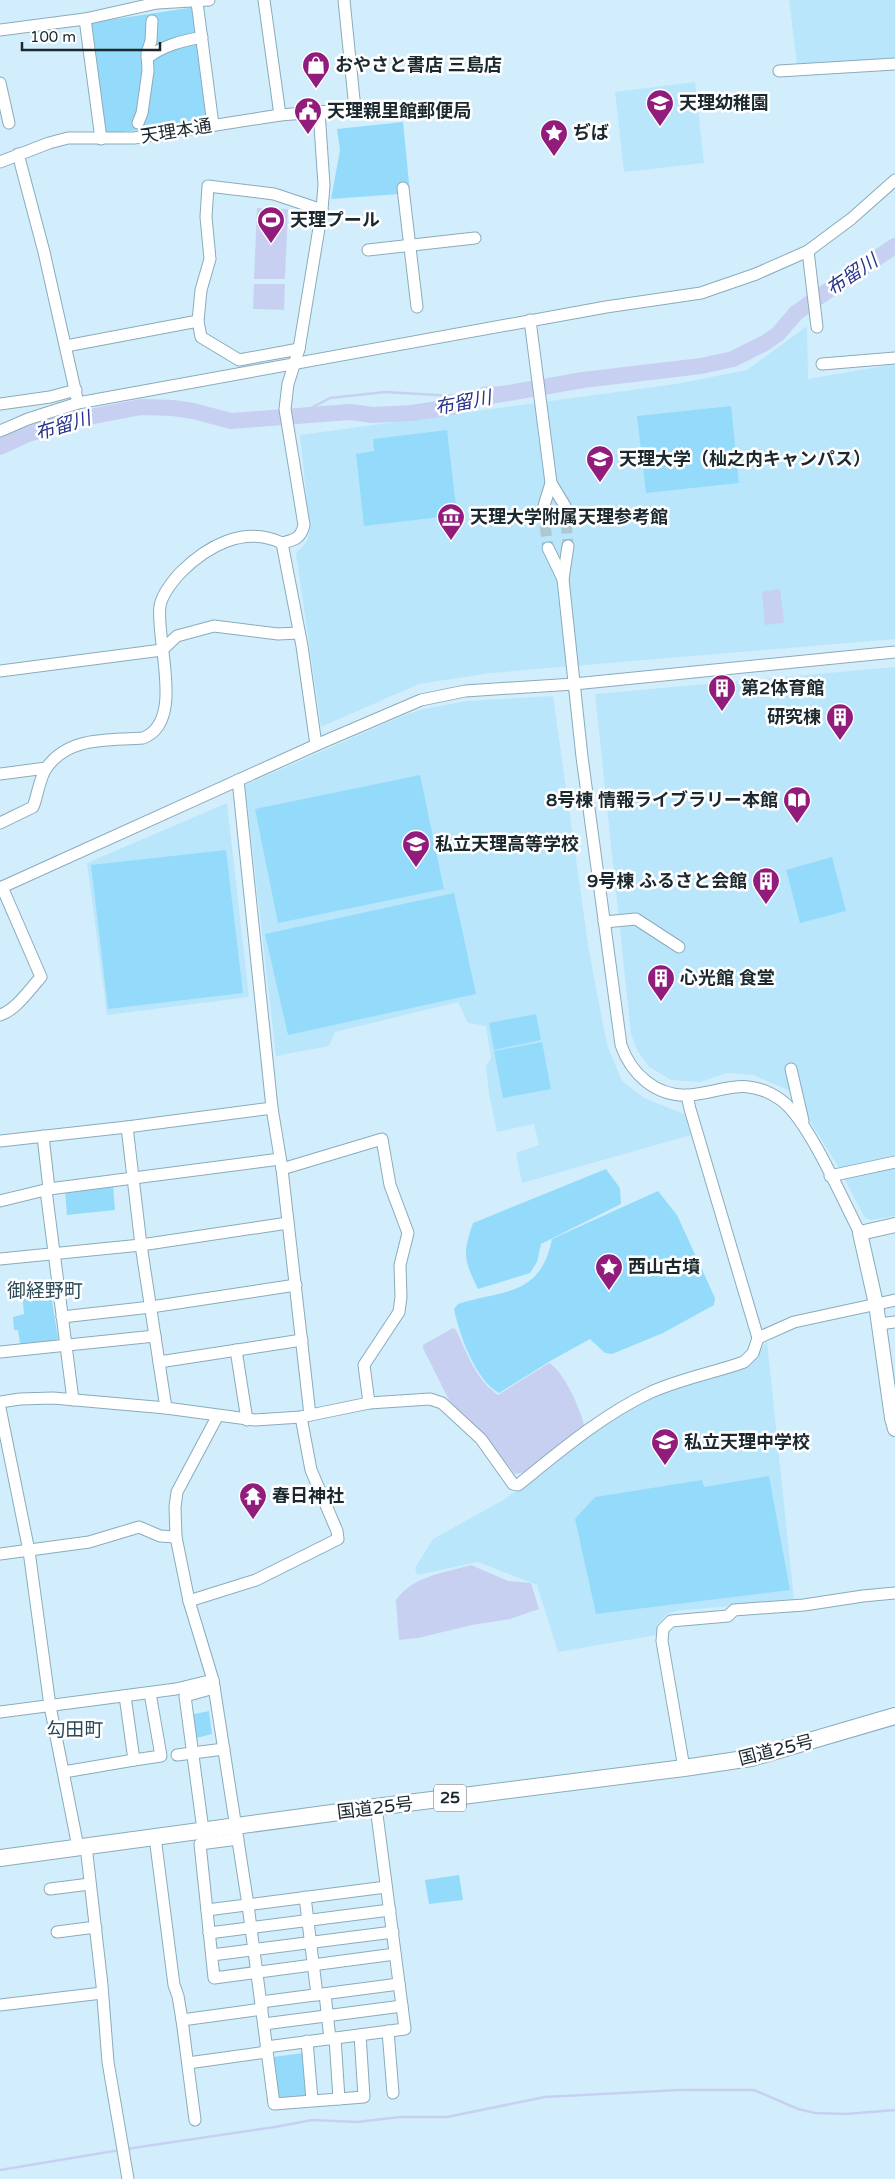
<svg xmlns="http://www.w3.org/2000/svg" width="895" height="2179" font-family="'Varela Round','Noto Sans JP',sans-serif">
<style>
.built{fill:#bae6fb}
.green{fill:#94dbfb}
.water{fill:#c7d0f1}
.lines{fill:none;stroke-linecap:round;stroke-linejoin:round}
.stream{stroke:#c7d0f1;stroke-width:2.5}
.river{stroke:#c7d0f1;stroke-width:16}
.minor-tunnel{stroke:#adc7d3;stroke-width:11;stroke-dasharray:11 5.5;stroke-linecap:butt}
.minor-casing{stroke:#8aabbc;stroke-width:13}
.major-casing{stroke:#8aabbc;stroke-width:16}
.highway-casing{stroke:#8aabbc;stroke-width:18}
.minor{stroke:#fff;stroke-width:11}
.major{stroke:#fff;stroke-width:14}
.highway{stroke:#fff;stroke-width:16}
.labels{text-anchor:middle;dominant-baseline:central;stroke-width:5;stroke-linejoin:round;paint-order:stroke}
.shield{fill:#fff;stroke:#5f696d;stroke-width:1}
.shield-label{font-size:16px;font-weight:bold;fill:#1b292f}
.poi-label{font-size:18px;font-weight:bold;fill:#1b292f;stroke:#fff;text-anchor:start}
.street-label{font-size:18px;fill:#1b292f;stroke:#fff}
.water-label{font-size:19px;font-style:italic;fill:#29338b;stroke:#fff}
.neighbourhood-label{font-size:19px;fill:#294957;stroke:#fff}
</style>
<rect width="100%" height="100%" fill="#d2eefc"/>
<g class="built">
<path d="M789,0H895V58L797,64Z"/>
<path d="M695,82L704,163L624,172L615,92Z"/>
<path d="M807,326L808,379L895,364V639L491,673L419,684L321,727L296,553L306,543L310,531L300,435L676,384L747,370Z"/>
<path d="M895,667V1216L871,1220L865,1218L836,1163L796,1099L788,1090L753,1075L727,1073L700,1082L671,1080L649,1067L637,1050L631,1034L595,694Z"/>
<path d="M553,696L589,951L607,1045L622,1081L644,1098L684,1114L691,1135L522,1183L516,1153L539,1145L534,1124L497,1132L489,1094L486,1066L491,1058L486,1026L468,1023L458,1002L335,1032L329,1046L276,1056L245,785L402,716L423,709L467,701Z"/>
<path d="M227,803L249,997L107,1015L87,863Z"/>
<path d="M767,1341L794,1600L676,1611L667,1614L657,1625V1635L558,1652L537,1585L478,1562L417,1575L415,1568L433,1539L505,1499L593,1433L648,1398L749,1363Z"/>
</g>
<g class="green">
<path d="M195,7L209,122L104,134L89,23Z"/>
<path d="M403,122L410,193L407,184L400,194L331,199L340,150L337,129Z"/>
<path d="M731,406L739,483L646,493L637,416Z"/>
<path d="M447,430L457,515L364,526L356,454L374,451L373,439Z"/>
<path d="M420,775L444,889L278,923L255,809Z"/>
<path d="M226,850L243,993L108,1009L91,865Z"/>
<path d="M832,857L846,911L800,923L786,870Z"/>
<path d="M454,893L476,994L288,1035L265,934Z"/>
<path d="M536,1014L541,1040L494,1050L489,1023Z"/>
<path d="M542,1042L551,1089L503,1098L494,1051Z"/>
<path d="M606,1169L620,1188L621,1204L541,1244L537,1262L530,1273L478,1289C464,1260 462,1255 473,1223Z"/>
<path d="M113,1185L115,1210L67,1215L65,1191Z"/>
<path d="M658,1191L677,1215L715,1298L714,1305L663,1333L612,1354L605,1353L590,1339L552,1360L499,1393C476,1381 459,1334 454,1309L458,1304C505,1289 540,1297 552,1239Z"/>
<path d="M49,1283L58,1338L53,1345L21,1349L18,1330H14L13,1317L24,1314L22,1293Z"/>
<path d="M769,1476L790,1590L596,1614L575,1519L595,1497L702,1480L704,1487Z"/>
<path d="M209,1711L212,1734L193,1739L190,1715Z"/>
<path d="M459,1875L463,1900L429,1904L425,1880Z"/>
<path d="M303,2053L309,2096L277,2100L273,2057Z"/>
</g>
<g class="water">
<path d="M257,208L288,209L285,279H254Z"/>
<path d="M254,284H285L284,310L253,309Z"/>
<path d="M780,589L784,623L765,625L762,592Z"/>
<path d="M453,1328L456,1330C467,1353 476,1380 498,1395L549,1363C564,1371 582,1412 585,1429L544,1456L526,1472L515,1474L480,1430L451,1404L423,1348V1345Z"/>
<path d="M471,1565L508,1581L531,1583L539,1609L510,1619L472,1625L418,1638L399,1640L396,1600C413,1576 444,1573 471,1565Z"/>
</g>
<g class="lines">
<g class="stream">
<path d="M298,415L330,398L385,392L455,396L488,387L521,390"/>
<path d="M681,2090H754L798,2109L815,2113L846,2114L895,2110"/>
<path d="M126,2149L275,2127L312,2120L357,2122L400,2117H447L545,2097L679,2090"/>
<path d="M0,2170L120,2150"/>
</g>
<path class="river" d="M0,447L26,435L68,421L141,407L173,408L193,411L231,421L350,412L373,415L412,413L457,406L485,397L583,380L701,366L733,359L765,343L778,334L796,313L817,298L895,246"/>
<g class="minor-tunnel">
<path d="M565,506L568,546"/>
<path d="M543,509L548,548"/>
</g>
<g class="minor-casing">
<g id="minor">
<path d="M264,0L280,115"/>
<path d="M344,0L355,109"/>
<path d="M197,2L213,125"/>
<path d="M157,3L209,0"/>
<path d="M85,19L101,139"/>
<path d="M0,30L85,19L157,3V0"/>
<path d="M147,58C164,45 182,41 202,37"/>
<path d="M779,71L895,64"/>
<path d="M0,83L9,123"/>
<path d="M138,123L142,113L148,71L147,53L151,41L152,21"/>
<path d="M18,154L44,252L78,403"/>
<path d="M0,162L49,143L68,138H134L280,115L382,107"/>
<path d="M403,188L417,307"/>
<path d="M368,250L475,238"/>
<path d="M808,251L817,327"/>
<path d="M530,320L551,483L565,506"/>
<path d="M66,346L198,321"/>
<path d="M299,349L239,360L201,337L198,321L201,290L210,259L206,217L208,186L274,194L322,210"/>
<path d="M822,364L895,358"/>
<path d="M0,404L50,397L76,390"/>
<path d="M0,431L28,419L78,403L606,307L701,293L756,274L808,251L851,219L895,180"/>
<path d="M543,509L551,483"/>
<path d="M282,543C295,540 301,538 304,525L285,409L288,384L299,349L322,210L324,185L319,111"/>
<path d="M568,546L563,579L582,757L621,1045C631,1074 656,1097 689,1095C724,1092 746,1075 781,1100C808,1119 843,1201 860,1233"/>
<path d="M548,548L563,579"/>
<path d="M0,671L162,650L177,636L214,626L278,634L299,633"/>
<path d="M0,774L46,768"/>
<path d="M238,780L272,1108L282,1169L310,1415"/>
<path d="M0,823L33,807C38,795 39,778 47,767C70,736 108,741 143,738C186,722 155,639 160,606C162,594 172,582 180,573C207,546 244,525 282,543L302,646L316,745"/>
<path d="M0,888L316,745L421,700L465,691L574,684L895,652"/>
<path d="M604,922L636,919L679,947"/>
<path d="M0,1015C16,1010 30,989 41,977L2,887"/>
<path d="M791,1069L803,1121"/>
<path d="M127,1127L141,1245L166,1408"/>
<path d="M43,1136L49,1189"/>
<path d="M0,1141L127,1127L272,1108"/>
<path d="M282,1169L382,1139L390,1185L408,1233L400,1265L401,1297L399,1312L364,1365L369,1403"/>
<path d="M830,1176L895,1162"/>
<path d="M46,1190L73,1400"/>
<path d="M0,1201L49,1189L280,1159"/>
<path d="M0,1259L141,1245L288,1223"/>
<path d="M62,1317L151,1307L296,1285"/>
<path d="M879,1324L895,1322"/>
<path d="M758,1338L794,1322L895,1300"/>
<path d="M236,1350L247,1420"/>
<path d="M0,1352L155,1336"/>
<path d="M159,1362L302,1340"/>
<path d="M0,1402L20,1399L53,1398L166,1408L255,1420L301,1417L369,1403L430,1399L442,1403L481,1439L513,1484L518,1485C559,1452 601,1416 649,1393C679,1379 713,1373 744,1362L753,1353L758,1338L690,1109L687,1095"/>
<path d="M0,1408L29,1551L50,1706L78,1847"/>
<path d="M217,1417L177,1492L175,1507L176,1537L189,1601L213,1680L248,1905L274,2104L364,2097L360,2035"/>
<path d="M0,1554L89,1542L139,1527L160,1536L176,1537"/>
<path d="M189,1601L256,1580L338,1539L337,1531L311,1470L301,1417"/>
<path d="M0,1712L176,1689L213,1680"/>
<path d="M177,1755L224,1749"/>
<path d="M134,1760L161,1756L150,1693"/>
<path d="M684,1768L662,1641L663,1629L671,1621L728,1616L734,1610L804,1605L863,1596L895,1593"/>
<path d="M64,1772L134,1760L125,1696"/>
<path d="M203,1830L185,1696L214,1688"/>
<path d="M155,1837L174,1985L178,1996L182,2020L195,2120"/>
<path d="M238,1839L200,1844L214,1978L395,1954"/>
<path d="M86,1846L102,1985L108,2062L128,2179"/>
<path d="M50,1889L90,1884"/>
<path d="M305,1897L317,1995"/>
<path d="M207,1910L386,1887"/>
<path d="M57,1932L88,1928H96"/>
<path d="M209,1933L390,1910"/>
<path d="M212,1955L393,1932"/>
<path d="M325,1994L330,2039"/>
<path d="M261,2002L399,1984"/>
<path d="M0,2005L102,1993"/>
<path d="M182,2020L262,2009"/>
<path d="M264,2024L402,2006"/>
<path d="M388,2031L393,2093"/>
<path d="M335,2038L339,2099"/>
<path d="M307,2041L312,2100"/>
<path d="M266,2047L405,2029L376,1807"/>
<path d="M188,2063L267,2052"/>
</g>
</g>
<g class="major-casing">
<path id="major" d="M895,1225L860,1233L876,1304L892,1418L895,1429"/>
</g>
<g class="highway-casing">
<path id="highway" d="M0,1858L376,1807L684,1768L751,1758L895,1716"/>
</g>
<use href="#minor" class="minor"/>
<use href="#major" class="major"/>
<use href="#highway" class="highway"/>
</g>
<defs>
<g id="shop-pin" transform="scale(1.4375)"><path d="M0 17L-7.5 6A9.5 9.5 0 1 1 7.5 6Z" fill="#921c7b" stroke="#fff"/><path d="M-5-2.5h2.3a2.7 3.5 0 0 1 5.4 0H5L5.5 6h-11ZM-1.5-2.5h3a1.5 2.3 0 0 0-3 0Z" fill="#fff"/></g>
<g id="school-pin" transform="scale(1.4375)"><path d="M0 17L-7.5 6A9.5 9.5 0 1 1 7.5 6Z" fill="#921c7b" stroke="#fff"/><path d="M0-5L7-2L0 1L-7-2ZM-4 1L0 2.5L4 1V4Q0 6-4 4Z" fill="#fff"/></g>
<g id="civic-pin" transform="scale(1.4375)"><path d="M0 17L-7.5 6A9.5 9.5 0 1 1 7.5 6Z" fill="#921c7b" stroke="#fff"/><path d="M-.6-6.5H3V-4.5H.6V-3L4-1V1h2V6H-6V1h2V-1L-.6-3ZM-1.2 2.5V6h2.4V2.5Z" fill="#fff"/></g>
<g id="sight-pin" transform="scale(1.4375)"><path d="M0 17L-7.5 6A9.5 9.5 0 1 1 7.5 6Z" fill="#921c7b" stroke="#fff"/><path d="M0-6L1.8-2.2L6-1.7L2.9 1.2L3.7 5.4L0 3.3L-3.7 5.4L-2.9 1.2L-6-1.7L-1.8-2.2Z" fill="#fff"/></g>
<g id="stadium-pin" transform="scale(1.4375)"><path d="M0 17L-7.5 6A9.5 9.5 0 1 1 7.5 6Z" fill="#921c7b" stroke="#fff"/><path d="M0-5a6.5 5 0 1 0 0 10a6.5 5 0 1 0 0-10ZM-3.5-1.8h7v3.6h-7Z" fill="#fff"/></g>
<g id="university-pin" transform="scale(1.4375)"><path d="M0 17L-7.5 6A9.5 9.5 0 1 1 7.5 6Z" fill="#921c7b" stroke="#fff"/><path d="M0-5L7-2L0 1L-7-2ZM-4 1L0 2.5L4 1V4Q0 6-4 4Z" fill="#fff"/></g>
<g id="museum-pin" transform="scale(1.4375)"><path d="M0 17L-7.5 6A9.5 9.5 0 1 1 7.5 6Z" fill="#921c7b" stroke="#fff"/><path d="M0-6L6-3V-2H-6V-3ZM-5-1h2V3h-2ZM-1-1h2V3h-2ZM3-1h2V3H3ZM-6 4H6V6H-6Z" fill="#fff"/></g>
<g id="building-pin" transform="scale(1.4375)"><path d="M0 17L-7.5 6A9.5 9.5 0 1 1 7.5 6Z" fill="#921c7b" stroke="#fff"/><path d="M-4-6H4V6H1V3H-1V6H-4ZM-2.5-4.3h1.7v1.8h-1.7ZM.8-4.3h1.7v1.8H.8ZM-2.5-1h1.7V.8h-1.7ZM.8-1h1.7V.8H.8Z" fill="#fff"/></g>
<g id="library-pin" transform="scale(1.4375)"><path d="M0 17L-7.5 6A9.5 9.5 0 1 1 7.5 6Z" fill="#921c7b" stroke="#fff"/><path d="M-6-4Q-3-5.5-.7-3.5V5Q-3 3-6 4ZM6-4Q3-5.5 .7-3.5V5Q3 3 6 4Z" fill="#fff"/></g>
<g id="temple-pin" transform="scale(1.4375)"><path d="M0 17L-7.5 6A9.5 9.5 0 1 1 7.5 6Z" fill="#921c7b" stroke="#fff"/><path d="M0-6L5-2H3V0L6.5 2.5H4V6H1.5V3h-3V6H-4V2.5H-6.5L-3 0V-2H-5Z" fill="#fff"/></g>
</defs>
<g fill-rule="evenodd">
<use href="#shop-pin" x="316" y="65"/>
<use href="#school-pin" x="660" y="103"/>
<use href="#civic-pin" x="308" y="111"/>
<use href="#sight-pin" x="554" y="133"/>
<use href="#stadium-pin" x="271" y="220"/>
<use href="#university-pin" x="600" y="459"/>
<use href="#museum-pin" x="451" y="517"/>
<use href="#building-pin" x="722" y="688"/>
<use href="#building-pin" x="840" y="717"/>
<use href="#library-pin" x="797" y="800"/>
<use href="#school-pin" x="416" y="844"/>
<use href="#building-pin" x="766" y="881"/>
<use href="#building-pin" x="661" y="978"/>
<use href="#sight-pin" x="609" y="1267"/>
<use href="#school-pin" x="665" y="1442"/>
<use href="#temple-pin" x="253" y="1496"/>
</g>
<g class="labels">
<rect class="shield" x="434" y="1784.5" width="32" height="27" rx="4"/>
<g class="shield-label">
<text x="450" y="1798">25</text>
</g>
<g class="poi-label">
<text x="335" y="65">おやさと書店 三島店</text>
<text x="679" y="103">天理幼稚園</text>
<text x="327" y="111">天理親里館郵便局</text>
<text x="573" y="133">ぢば</text>
<text x="290" y="220">天理プール</text>
<text x="619" y="459">天理大学（杣之内キャンパス）</text>
<text x="470" y="517">天理大学附属天理参考館</text>
<text x="741" y="688">第2体育館</text>
<text x="821" y="717" text-anchor="end">研究棟</text>
<text x="778" y="800" text-anchor="end">8号棟 情報ライブラリー本館</text>
<text x="435" y="844">私立天理高等学校</text>
<text x="747" y="881" text-anchor="end">9号棟 ふるさと会館</text>
<text x="680" y="978">心光館 食堂</text>
<text x="628" y="1267">西山古墳</text>
<text x="684" y="1442">私立天理中学校</text>
<text x="272" y="1496">春日神社</text>
</g>
<g class="street-label">
<text transform="translate(176 131) rotate(-9)">天理本通</text>
<text transform="translate(776 1750) rotate(-14)">国道25号</text>
<text transform="translate(375 1808) rotate(-7)">国道25号</text>
</g>
<g class="water-label">
<text transform="translate(852 275) rotate(-34)">布留川</text>
<text transform="translate(463 403) rotate(-11)">布留川</text>
<text transform="translate(63 426) rotate(-17)">布留川</text>
</g>
<g class="neighbourhood-label">
<text x="45" y="1291">御経野町</text>
<text x="75" y="1730">勾田町</text>
</g>
</g>
<path d="M22 42v8h138v-8" fill="none" stroke="#1b292f" stroke-width="2.5"/>
<text x="30" y="42" font-size="15" fill="#1b292f" stroke="#ffffff" stroke-width="4" paint-order="stroke">100 m</text>
</svg>
